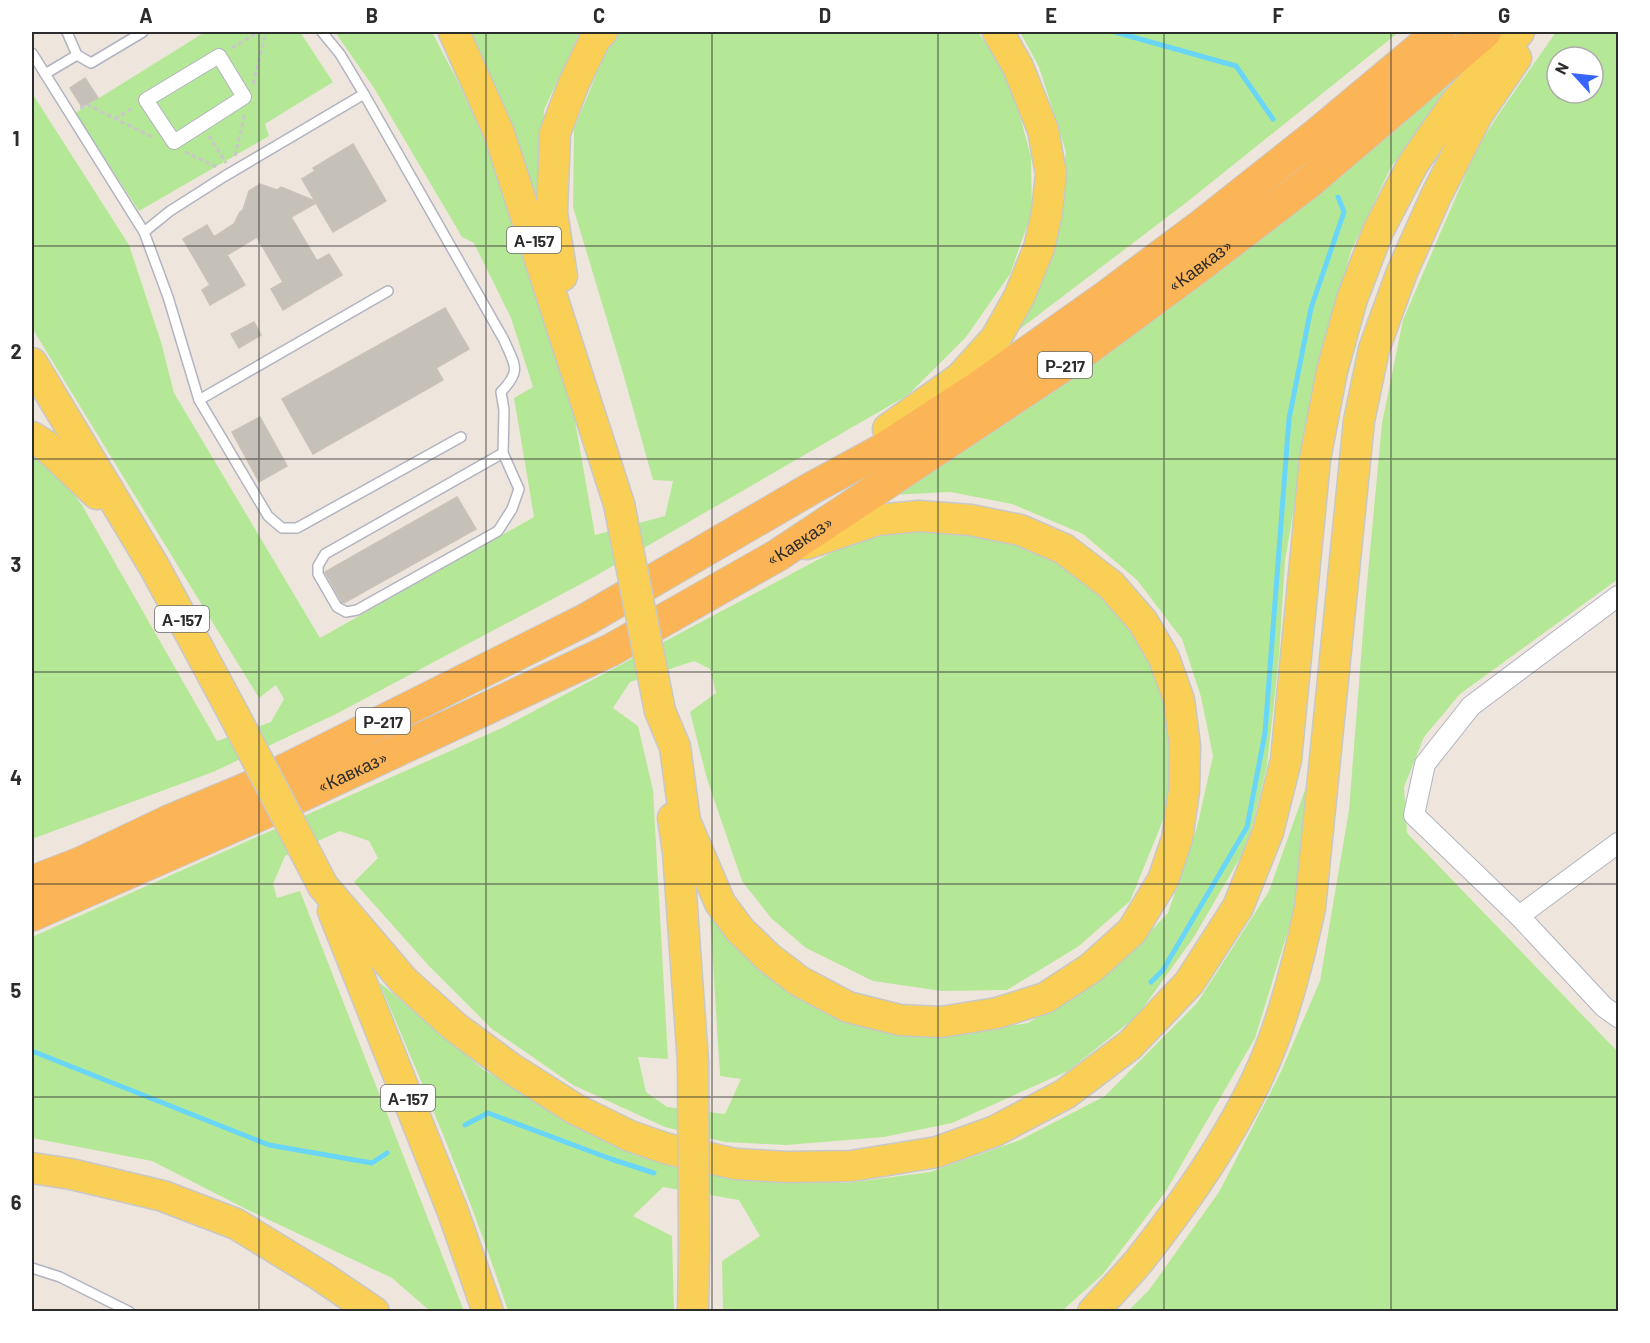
<svg xmlns="http://www.w3.org/2000/svg" width="1650" height="1343" font-family="Barlow,sans-serif">
<style>
.green{fill:#b5e896;fill-rule:evenodd}
.lines{fill:none;stroke-linecap:round;stroke-linejoin:round}
.stream{stroke:#69d6f7;stroke-width:5}
.building{fill:#c6c1b8;stroke:#cac2b6;stroke-width:1.5}
.service-casing{stroke:#b1b4c0;stroke-width:12}
.pedestrian-casing{stroke:#b1b4c0;stroke-width:16}
.minor-casing{stroke:#b1b4c0;stroke-width:22}
.primary-casing{stroke:#c8c8c8;stroke-width:33}
.trunk-casing{stroke:#c8c8c8;stroke-width:34}
.path{stroke:#c8c8c8;stroke-width:3;stroke-dasharray:4.5 3;stroke-linecap:butt}
.service{stroke:#fff;stroke-width:9}
.pedestrian{stroke:#fff;stroke-width:14}
.minor{stroke:#fff;stroke-width:20}
.primary{stroke:#facf56;stroke-width:30}
.trunk{stroke:#fcb556;stroke-width:32}
.primary-bridge-casing{stroke:#c8c8c8;stroke-width:33;stroke-linecap:butt}
.primary-bridge{stroke:#facf56;stroke-width:30}
.grid{fill:none;stroke:#2c2c2c;stroke-width:1.5;stroke-opacity:0.55}
.labels{text-anchor:middle;dominant-baseline:central;stroke-width:4.5;stroke-linejoin:round;paint-order:stroke}
.shield{fill:#fff;stroke:#6b6b6b;stroke-width:1.5}
.shield-label{font-size:16px;font-weight:bold;fill:#2c2c2c}
.street-label{font-size:18px;fill:#2c2c2c;stroke:#fff}
.neatline{fill:none;stroke:#2c2c2c;stroke-width:2}
.grid-label{font-size:20px;text-anchor:middle;font-weight:bold;fill:#2c2c2c}
</style>
<rect width="100%" height="100%" fill="#eee6dd"/>
<g class="green">
<path d="M205,32H300L333,82L265,124L269,136L139,211L75,113Z"/>
<path d="M335,32H432L457,80L511,198L565,364L595,535L665,516L673,481L653,480L623,373L573,207L574,129L610,41L620,32H978L1000,64L1017,105L1031,157L1032,212L1010,274L966,337L908,395L592,578L336,714L213,772L32,839V450L46,458L82,505L217,741L271,722L284,699L276,685L259,698L32,328V93L129,245L161,342L174,393L320,638L534,517L514,398L533,387L511,318L474,243L462,237L374,88Z"/>
<path d="M459,32H580L544,110L540,202L534,205Z"/>
<path d="M1020,32H1399L1187,202L1004,341L1053,231L1066,152L1039,67Z"/>
<path d="M1556,32H1618V579L1460,694L1424,737L1404,787L1407,833L1618,1052V1311L1127,1312L1149,1290L1219,1192L1280,1074L1320,981L1349,810L1366,594L1382,423L1403,320L1477,148L1498,115ZM1557,57H1593V93H1557Z"/>
<path d="M1454,77L1390,169L1351,251L1313,393L1285,561L1279,656L1267,766L1248,844L1194,937L1137,1016L1068,1071L952,1123L884,1137L786,1145L725,1142L665,1127L573,1085L492,1029L429,966L354,882L378,858L369,841L340,831L285,856L273,884L277,898L300,891L464,1311H430L392,1278L246,1209L152,1161L32,1138V937L504,727L853,541L915,527L994,529L1056,552L1113,596L1155,654L1173,724V796L1130,901L1079,946L1007,990L942,991L873,981L806,948L771,918L742,881L707,779L690,712L716,693L710,669L694,661L630,682L613,708L638,726L653,790L668,1059L638,1057L646,1092L667,1107L725,1114L741,1079L720,1076L709,899L738,950L795,989L964,1033L1028,1023L1114,969L1168,913L1197,827L1213,756L1201,697L1182,639L1137,580L1083,534L1012,504L950,492L891,495Z"/>
<path d="M1306,787L1301,888L1255,1038L1166,1191L1103,1274L1062,1311H723L722,1261L760,1236L739,1200L663,1187L633,1216L672,1236L674,1311H508C472,1199 425,1090 379,982L485,1071L637,1156L745,1178L847,1183L930,1172L1020,1140L1105,1096L1197,1003L1269,891Z"/>
</g>
<g class="lines">
<g class="stream">
<path d="M1115,32L1236,66L1273,119"/>
<path d="M1151,982L1163,970L1247,827L1265,733L1289,419L1311,308L1344,212L1338,197"/>
<path d="M32,1051L269,1145L372,1163L387,1153"/>
<path d="M465,1125L488,1113L611,1159L654,1173"/>
</g>
</g>
<g class="building">
<path d="M85,78L98,98L82,107L70,88Z"/>
<path d="M353,144L386,201L333,232L316,203L291,217L317,261L329,254L342,275L283,310L271,289L283,282L257,237L227,255L245,285L210,305L202,290L210,285L183,239L207,225L214,237L234,224L240,212L243,210L249,191L260,184L277,190L281,187L315,201L302,179L315,171L313,168Z"/>
<path d="M445,308L469,349L436,368L443,380L313,454L282,399Z"/>
<path d="M254,322L261,335L239,348L231,334Z"/>
<path d="M260,417L287,466L259,482L232,432Z"/>
<path d="M457,497L476,529L344,603L342,602L325,572Z"/>
</g>
<g class="lines">
<g class="service-casing">
<g id="service">
<path d="M67,32L77,55L91,63L143,32"/>
<path d="M322,32L340,54L364,94L504,340C515,366 522,370 501,392L504,410L503,453L519,489L512,509L498,531L357,610L346,612L337,607L318,574V566L325,554L503,453"/>
<path d="M32,53L144,232L168,297L199,400L268,516L282,528H297L461,437"/>
<path d="M45,74L77,55"/>
<path d="M144,232L170,211L225,176L364,94"/>
<path d="M199,400L388,291"/>
<path d="M32,1268L60,1277L130,1312"/>
</g>
</g>
<g class="pedestrian-casing">
<path id="pedestrian" d="M219,56L244,97L174,142L146,100Z"/>
</g>
<g class="minor-casing">
<g id="minor">
<path d="M1618,596L1471,706L1425,764L1414,815L1519,916L1604,1007L1618,1017"/>
<path d="M1519,916L1618,843"/>
</g>
</g>
<g class="primary-casing">
<g id="primary">
<path d="M454,32L499,133L619,504"/>
<path d="M562,276L552,213L555,133L574,83L595,39L602,32"/>
<path d="M32,363L155,568L233,713"/>
<path d="M888,429L960,378L996,338L1019,297L1039,248L1047,212L1051,174L1043,130L1018,67L998,32"/>
<path d="M32,437L45,445L97,494"/>
<path d="M660,711L675,747L685,821L720,903L740,930L769,958L799,981L848,1007L900,1020L941,1022L997,1013L1045,998L1091,968L1132,931L1163,880L1177,839L1184,791L1185,746L1179,700L1164,658L1143,622L1111,585L1064,549L1020,530L971,520L919,516L877,520L806,544"/>
<path d="M673,818L678,852L693,1062"/>
<path d="M323,886L404,981L455,1027L512,1069L575,1109L630,1136L668,1149L736,1164L787,1167L851,1166L937,1152L995,1131L1065,1094L1130,1045L1189,983L1238,907L1268,832L1286,760L1315,459L1332,371L1352,299L1378,231L1413,164L1456,102L1519,32"/>
<path d="M333,911L453,1212L488,1312"/>
<path d="M32,1168L71,1174L163,1196L236,1224L321,1276L374,1312"/>
<path d="M693,1312L694,1251"/>
<path d="M1093,1312C1108,1295 1124,1279 1139,1261C1188,1199 1244,1118 1272,1044C1289,999 1300,954 1310,908L1359,421L1374,349L1402,272L1436,196L1477,115L1516,58"/>
</g>
</g>
<g class="trunk-casing">
<g id="trunk">
<path d="M32,882L81,863L167,822L253,786L587,619L812,488L882,450L976,389L1107,296L1202,225L1317,134L1439,32"/>
<path id="s1" d="M32,915L268,811L611,650L778,555L1076,357L1198,267L1309,182L1485,32"/>
</g>
</g>
<g class="path">
<path d="M232,48L258,32"/>
<path d="M253,84L266,32"/>
<path d="M80,108L88,105L152,137"/>
<path d="M115,119L134,107"/>
<path d="M209,136L226,163"/>
<path d="M185,152L217,167"/>
<path d="M235,156L245,113"/>
</g>
<use href="#service" class="service"/>
<use href="#pedestrian" class="pedestrian"/>
<use href="#minor" class="minor"/>
<use href="#primary" class="primary"/>
<use href="#trunk" class="trunk"/>
<g class="primary-bridge-casing">
<g id="primary-bridge">
<path d="M619,504L660,711"/>
<path d="M233,713L323,886"/>
<path d="M693,1062L694,1251"/>
</g>
</g>
<use href="#primary-bridge" class="primary-bridge"/>
</g>
<path class="grid" d="M259,32V1312M486,32V1312M712,32V1312M938,32V1312M1164,32V1312M1391,32V1312M32,246H1618M32,459H1618M32,672H1618M32,884H1618M32,1097H1618"/>
<g class="labels">
<g class="shield">
<rect x="507" y="227" width="54" height="26" rx="4.5"/>
<rect x="1038" y="352" width="54" height="26" rx="4.5"/>
<rect x="155" y="606" width="54" height="26" rx="4.5"/>
<rect x="356" y="708" width="54" height="26" rx="4.5"/>
<rect x="381" y="1085" width="54" height="26" rx="4.5"/>
</g>
<g class="shield-label">
<text x="534" y="240">А-157</text>
<text x="1065" y="365">Р-217</text>
<text x="182" y="619">А-157</text>
<text x="383" y="721">Р-217</text>
<text x="408" y="1098">А-157</text>
</g>
<g class="street-label">
<text stroke="none"><textPath href="#s1" startOffset="1341">«Кавказ»</textPath></text>
<text stroke="none"><textPath href="#s1" startOffset="855">«Кавказ»</textPath></text>
<text stroke="none"><textPath href="#s1" startOffset="351">«Кавказ»</textPath></text>
</g>
</g>
<rect width="1650" height="1343" fill="none" stroke="#ffffff" stroke-width="66"/>
<g transform="translate(1575 75) rotate(297)"><circle r="28" fill="#ffffff" stroke="#ababab" stroke-width="1.5"/>
<path d="M0-4.5L10 22L0 15L-10 22Z" fill="#3965ff"/>
<text y="-9" font-size="16" font-weight="bold" text-anchor="middle" fill="#2c2c2c">N</text>
</g>
<rect x="33" y="33" width="1584" height="1277" class="neatline"/>
<g class="grid-label">
<text x="146" y="23">A</text>
<text x="372" y="23">B</text>
<text x="599" y="23">C</text>
<text x="825" y="23">D</text>
<text x="1051" y="23">E</text>
<text x="1278" y="23">F</text>
<text x="1504" y="23">G</text>
<text x="16" y="146">1</text>
<text x="16" y="359">2</text>
<text x="16" y="572">3</text>
<text x="16" y="785">4</text>
<text x="16" y="998">5</text>
<text x="16" y="1210">6</text>
</g>
</svg>
